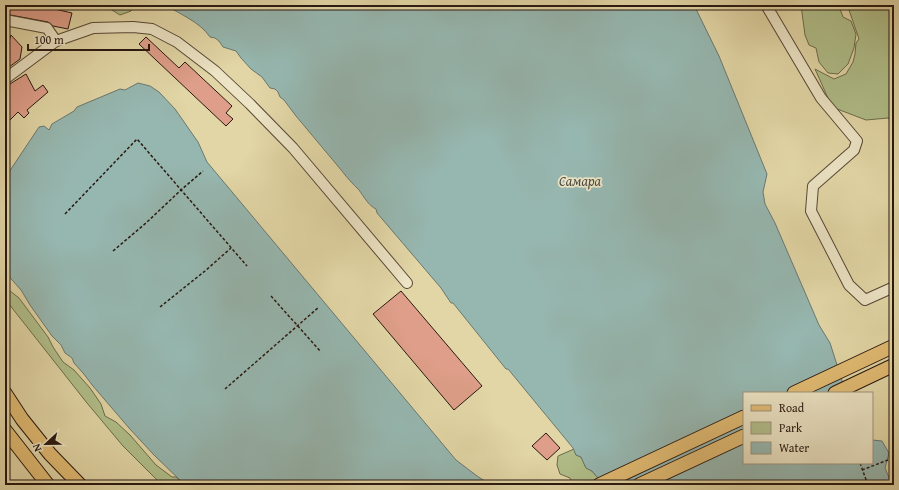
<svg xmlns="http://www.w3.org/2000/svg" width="899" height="490" font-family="'Gentium Book Plus',serif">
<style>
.green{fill:#b0be89;stroke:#6c6c4d}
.water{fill:#96b7b0;stroke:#6a7870}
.building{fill:#de9e89;stroke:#281911}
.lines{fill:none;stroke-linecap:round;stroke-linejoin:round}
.minor-casing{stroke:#564836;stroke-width:12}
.major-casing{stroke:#281911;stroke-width:15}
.path{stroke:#281911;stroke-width:1.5;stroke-dasharray:3 2;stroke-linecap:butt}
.minor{stroke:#ece4c5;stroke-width:10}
.major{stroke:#e1bb73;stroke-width:13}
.labels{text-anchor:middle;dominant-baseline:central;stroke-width:3.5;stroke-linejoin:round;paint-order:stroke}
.water-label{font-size:14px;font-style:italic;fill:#494841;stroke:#ece4c5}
</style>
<rect width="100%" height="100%" fill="#e2d6a6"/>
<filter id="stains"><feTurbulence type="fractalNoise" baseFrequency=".005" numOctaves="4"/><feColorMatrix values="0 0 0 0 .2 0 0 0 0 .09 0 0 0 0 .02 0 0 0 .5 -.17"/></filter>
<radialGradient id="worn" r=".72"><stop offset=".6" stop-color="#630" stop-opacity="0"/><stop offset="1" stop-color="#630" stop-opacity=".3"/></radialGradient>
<g class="green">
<path d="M104,5H134L131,11L120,15Z"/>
<path d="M801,5H845L840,9L843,17L851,21L856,34L854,48L848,64L838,74L828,73L819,62L816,48L809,45L805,35Z"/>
<path d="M850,5H894V43L890,51L894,57V121L888,118L866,120L832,107L815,69L834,79L846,74L853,62L855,54L856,43L859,39L849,10Z"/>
<path d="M5,287L19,298L48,337L53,347L63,362L74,370L90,388L101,404L105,416L116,422L130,435L156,465L172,477H176L185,485H162L123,446L87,403L5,299Z"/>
<path d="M574,449L576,455L581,457L586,468L592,471L604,485H573L570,478L560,474L557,465L558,456Z"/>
</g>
<g class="water">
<path d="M166,5H694L719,56L767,174L763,192L765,204L775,223L819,325L830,343L846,393H744V463H872V440L882,441L889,453L885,468L892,485H604L592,471L586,468L581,457L576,455L573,448L508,369H506L453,303H451L441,288L377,213L376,209C369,206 364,197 359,190C353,184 347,178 342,171L296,116L284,100L280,97L278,92L275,89L270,88L262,77L251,69L241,58L236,51L223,47L219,41L215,38L210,37C200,22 181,15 166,5Z"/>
<path d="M138,83L150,86L159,92L175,109L198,142L207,162L456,460L477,476L491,485H185L154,455L129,428L93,386L83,373L74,363L72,358L65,353L61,345L52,336L30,305L21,290L5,272V178L39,127L44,126L49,130L52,124L74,111L77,107L120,89L125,90Z"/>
</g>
<g class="building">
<path d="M5,5H37L72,13L68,29L53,26L48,22L5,14Z"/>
<path d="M11,35L22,47L20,59L5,70V50L6,49Z"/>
<path d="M146,37L179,68L185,62L232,106L226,113L233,119L226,126L139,44Z"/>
<path d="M26,74L35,91L43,85L48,92L27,110L29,113L24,118L18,112L5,125V87Z"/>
<path d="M401,291L482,386L454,410L373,314Z"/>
<path d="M546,433L560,448L547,460L532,446Z"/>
</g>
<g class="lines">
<g class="minor-casing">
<g id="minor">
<path d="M766,5L821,98L857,141L854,150L813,186L811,211L849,285L865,300L894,287"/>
<path d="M5,20L47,28L56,41"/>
<path d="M5,79L56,41L93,28L133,27L152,29L177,42L215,71L250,104L293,148L407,283"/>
</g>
</g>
<g class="major-casing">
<g id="major">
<path d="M5,393L22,419L50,454L80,485"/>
<path d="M794,393L894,346"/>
<path d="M835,393L894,365"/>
<path d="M5,430L48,485"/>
<path d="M599,485L744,417"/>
<path d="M639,485L744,436"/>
</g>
</g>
<g class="path">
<path d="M65,214L137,139L247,266"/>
<path d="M113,251L146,223L181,190L203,171"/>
<path d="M271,296L321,352"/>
<path d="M160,307L205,271L231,248"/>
<path d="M225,389L319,307"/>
<path d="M860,463L868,485"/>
<path d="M862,470L888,460"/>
</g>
<use href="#minor" class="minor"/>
<use href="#major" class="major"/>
</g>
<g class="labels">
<g class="water-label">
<text x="580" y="181">Самара</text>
</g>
</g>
<rect width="899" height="490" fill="none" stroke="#e2d6a6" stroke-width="20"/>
<rect x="6" y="6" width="887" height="478" fill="none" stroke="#281911" stroke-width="2"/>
<rect x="10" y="10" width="879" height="470" fill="none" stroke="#281911"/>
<rect x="743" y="392" width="130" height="72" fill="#ece4c5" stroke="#9e937d"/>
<rect x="751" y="405" width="20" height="6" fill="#e1bb73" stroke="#9e937d"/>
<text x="779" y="412" font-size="12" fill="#281911">Road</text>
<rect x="751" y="422" width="20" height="12" fill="#b0be89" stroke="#9e937d"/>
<text x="779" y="432" font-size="12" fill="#281911">Park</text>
<rect x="751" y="442" width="20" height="12" fill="#96b7b0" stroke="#9e937d"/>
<text x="779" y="452" font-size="12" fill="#281911">Water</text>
<g transform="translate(46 444) rotate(248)" stroke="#ece4c5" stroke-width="3" paint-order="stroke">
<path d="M0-3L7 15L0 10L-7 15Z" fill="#281911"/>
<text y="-6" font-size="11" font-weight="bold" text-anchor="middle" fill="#281911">N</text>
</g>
<path d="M28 44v6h121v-6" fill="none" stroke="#281911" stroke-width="2"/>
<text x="34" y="44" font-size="12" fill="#281911" stroke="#ece4c5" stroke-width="3" paint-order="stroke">100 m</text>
<rect width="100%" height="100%" filter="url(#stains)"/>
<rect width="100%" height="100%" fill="url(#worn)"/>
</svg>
